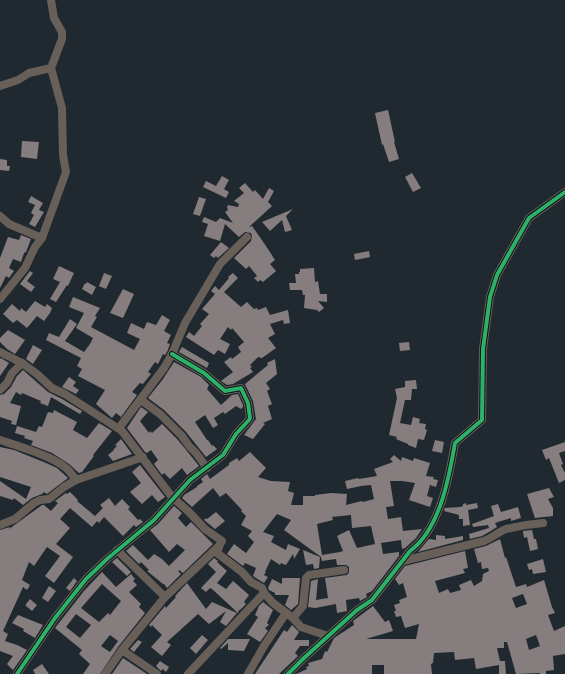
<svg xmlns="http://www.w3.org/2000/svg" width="565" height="674" font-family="'Sofia Sans Condensed',sans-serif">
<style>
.building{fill:#857d7e;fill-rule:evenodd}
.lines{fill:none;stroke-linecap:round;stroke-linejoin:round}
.minor{stroke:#686058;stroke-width:8}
.cycleway-casing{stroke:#0b1218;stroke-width:6}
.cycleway{stroke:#2db169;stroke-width:4}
</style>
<rect width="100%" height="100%" fill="#202930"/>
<g class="building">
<path d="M388,110L395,142H394L399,159L389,162L383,144L382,145L375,113Z"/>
<path d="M22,141L39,142L37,159L21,157Z"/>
<path d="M0,159L7,160V166H10L9,171L0,170Z"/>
<path d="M412,173L421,188L413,192L405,177Z"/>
<path d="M222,176L229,180L224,189L229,192L226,198L203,187L206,181L216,186Z"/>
<path d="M245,183L253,192L255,190L263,199L269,188L274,191L268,202L272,206L249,227L252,226L266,246L275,260L270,264L276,271L263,282L260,280L258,282L254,278L257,276L249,266L246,269L234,258L251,241L252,236L251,233L245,232L239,237L225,224L220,241L204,236L208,224L202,222L204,217L216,222L220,218L233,223L225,212L228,210L227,207L228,205L238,207L239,204L234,201L244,193L239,188Z"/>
<path d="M31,196L43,203L39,210L44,212L35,227L29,224L34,215L31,213L35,205L28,202Z"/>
<path d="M199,197L206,199L200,216L193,214Z"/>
<path d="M293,209L286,216L292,230L285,232L282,220L270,231L262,222Z"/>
<path d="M21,235L31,239L26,252L24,253L21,262L13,259L9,268L14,271L9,278L6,276L0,288V258L8,237L19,240Z"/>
<path d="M221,242L229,248L218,258L216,256L214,258L210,255Z"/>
<path d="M369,251L370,257L355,260L354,254Z"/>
<path d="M59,266L74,273L68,286L67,285L56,302L50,299L60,282L53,279Z"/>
<path d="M314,268L315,282L318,281L320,294H327V302L318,301L324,308L319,312L317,310L304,308L305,295H303L302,290H290L289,283H296L295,274H299V272H300V269Z"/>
<path d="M30,271L33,273L27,281L35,287L31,292L20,284Z"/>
<path d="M104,273L112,276L106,289L99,286Z"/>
<path d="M233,273L238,278L224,292L241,307L247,302L254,309L257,308L258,310L266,307L270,315L288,310L290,323L284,324L283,320L270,324L275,334L268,338L276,348L262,358L258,357L250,365L252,367L250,368L253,372L233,384L227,385L221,381L233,372L224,362L231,357L232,359L241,352L238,347L244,342L232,328L231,330L228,327L220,339L230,344L225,354L218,350L214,355L186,337L189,332L194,336L202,326L200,324L209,314L202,309L215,294L211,291L215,286L219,290L229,278L228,277Z"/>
<path d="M87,282L96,287L92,295L82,289L85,283L86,284Z"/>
<path d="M123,289L134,294L123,318L110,313Z"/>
<path d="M73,297L100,308L95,316L97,317L91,327L134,350L140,339L127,333L131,323L144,329L147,322L156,325L162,315L170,320L164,331L171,335L167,343L170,344L167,352L165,355L163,354L158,364L155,362L148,372L151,374L143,384L140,383L139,384L132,392L137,395L121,417L116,413L112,418L96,404L105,390L78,376L82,369L77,366L81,358L46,340L49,333L59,337L70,319L77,324L65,341L84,352L90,344L93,338L76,328L84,313L69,307Z"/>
<path d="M35,301L45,307L47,304L52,308L50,313L44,321L37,316L27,328L17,320L13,323L3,314L12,304L20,311L21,308L26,312Z"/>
<path d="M8,330L25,340L15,354L7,349L0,342V338Z"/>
<path d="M409,342L410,350L400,351L399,343Z"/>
<path d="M33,345L42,350L33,364L26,359Z"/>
<path d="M182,347L209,363L207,368L179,352Z"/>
<path d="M1,358L9,363L0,376V359Z"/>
<path d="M275,359L277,374L266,383L270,389L267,391L272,404L268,406L272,419L263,423L265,424L253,439L244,435L256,419L253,401L245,384L268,365L267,363Z"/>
<path d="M174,362L201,377L209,385L207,389L221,405L232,395L238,394L243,405V407L241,409L236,406L225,414L223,412L214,418L218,425L213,428L205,415L195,422L207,440H208L212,446L213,445L217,449L206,457L186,432L164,410L148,398L163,379Z"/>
<path d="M23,370L48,392L62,399L82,411L80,414L51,397L48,406L40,403L41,401L22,393L21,395L16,392L10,403L21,406L16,425L11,424L12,421L0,417V395L4,394L11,387L17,376Z"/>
<path d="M69,377L76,382L73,386L79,390L76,394L62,387Z"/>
<path d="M416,380L417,389H412L411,400H405L400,423L411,425L413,417L420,419L419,423L426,424L425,429L427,430L424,440L418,439L416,448L408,445V444L396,439L397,437L389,435L397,398L395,389L405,387V381Z"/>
<path d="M141,407L148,412L140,421L149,433L150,431L152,433L162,424L178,440L199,466L187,475L182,468L170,479L164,473L162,475L154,464L158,460L151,450L147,453L145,452L127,428Z"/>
<path d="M54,410L77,422L73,430L87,438L99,423L112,431L93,455L94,456L82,472L79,473L69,464L52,453L31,445L33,441L24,438L25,436L15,433L17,426L36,432L39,426L42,427L48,412L53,413Z"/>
<path d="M121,439L132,454L113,461L108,455L114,450H113L117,446L115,445Z"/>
<path d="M435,440L444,442L442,453L432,451Z"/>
<path d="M565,442V451L559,453L563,464L561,465L565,473V480L559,483L549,458L546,460L542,450Z"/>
<path d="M0,447L14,450L46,463L57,468L68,478L47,494L44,492L42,494L32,498L23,505L14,498L13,500L0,496V481L26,499L31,487L0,477Z"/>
<path d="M250,452L266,468L258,477L271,481L290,482L288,491L294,493L291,505H303V496H315V495L331,493L347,494L346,505L362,501L363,502L374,499L371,485L361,486L347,489L345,481L358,478L359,479L377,476L374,469L393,462L390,459L394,455L401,461L402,457L413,461L414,458L430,463L426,476L434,477L433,479L438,480L436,487L430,485L427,496L433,498L430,507L409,500L415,483L402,481H390L394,506L386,507L388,519L401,517L403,531L422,529L416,538L405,548L402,549L401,540L381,543L383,554L399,552V556L372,591L366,594L367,597L360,601L359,598L346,600L347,611L337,613L336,604L315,608L308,607L311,581L318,579L316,600L328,598L325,578L347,575L349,572V567L346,565H337L336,559L322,561L321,557L284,530L291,520L277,514L263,532L274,536L271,542L286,550L288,544L300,549L294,559L293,554L286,565L281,563L280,565L271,559L265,572H266L264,575L268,577L264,583L253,576L256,568L245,563L243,566L227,554L234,544L246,553L254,542L248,536L252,531L241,525L246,516L241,511L242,510L226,493L220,497L213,488L192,507L182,498L184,495L197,487V486L203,482L201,479L207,474L210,479L229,465V463L237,458L239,461ZM351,515L352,528L371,526L375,544L357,548L349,530L337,536L343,551L340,552L322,555L317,524L333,520L332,517Z"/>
<path d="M140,465L165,497L158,502L152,495L142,504L130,492L141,483L132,472Z"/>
<path d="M549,488L554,497L548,499L553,508V516L535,518L527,494Z"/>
<path d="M70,492L78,500L77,501L95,516L103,508L100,505L109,498L115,506L122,499L130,507L128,509L138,520L140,519L143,522L136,527L134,525L123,536L104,517L99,523L97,521L92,527L70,508L60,519L70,528L56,544L73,557L54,583L45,576L60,556L47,547L34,566L29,562L22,580L30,585L27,590L23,587L3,631L8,634L5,641L17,645L27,650L13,670L7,664L13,656L0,651V530L10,527L9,529L42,505H44L51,511L58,503L55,501L66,493L67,494Z"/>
<path d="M466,503V505L477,503L478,508L468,510L470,525L463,526V519H459V515L444,511L445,508L460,507L463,506V504Z"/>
<path d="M498,504L501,512L518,507L521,518L511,521V518L495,523L497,527L489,532L482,536L470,539L469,534L489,528L488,525L473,527L472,524L494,516L491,506Z"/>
<path d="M174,506L182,513L178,518L186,527L191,522L213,544L183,573L179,570L178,571L181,574L167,588L164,584H163L147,571L149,570L141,562L139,564L126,551L133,545L148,560L154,554L162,559L169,566L185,550L177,544L169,552L150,530L158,524Z"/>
<path d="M216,512L225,521L215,529L204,520L206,518L207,519Z"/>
<path d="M532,530L534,539H536L538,549L530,551L527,537L524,538L523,531Z"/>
<path d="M436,535L445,536V539L463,536V540L418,552L429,539L436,540Z"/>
<path d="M500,539L505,558L506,557L516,587L526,584L527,587L544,580L552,607L555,613L548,615L554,631L565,626V654L553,656L554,670L546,671V674H540V673L516,674L507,642H504V648H497L500,661H505L506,674H499V665L476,669L474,658L455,660L454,652L434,653L433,663L431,664L432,674H384V665H372V674H296L307,669L306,667L309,666L308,663L322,659L325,651L327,652L334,638L354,625L353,621L373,606L385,622L389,620L393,631L366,639H416L419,624L405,628L401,616L396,617L394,611H396L394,605L400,603L399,600L407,597L403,583L399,585L395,579L405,566L465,551L468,568L463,569L465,573L435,581L439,593L448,589L450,593L461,590L459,585L471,580L474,586L482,581L483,574L489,571L488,568L482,569L481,562L478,563L474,549L486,546ZM523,594L527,604L516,608L512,598ZM536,635L540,646L529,650L526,639Z"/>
<path d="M303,550L320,557L319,568L314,569L313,564L306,565Z"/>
<path d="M117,558L131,572L127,576L112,562Z"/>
<path d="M214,558L218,561L217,562L227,571L217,583L226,589L233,581L249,595L244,602L246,604L240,610H239L238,613L212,589L210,588L206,592L201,588L216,572L208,564Z"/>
<path d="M543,559L546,572L533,574L532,569L529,570L527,564Z"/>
<path d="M102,572L116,587L131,574L135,579L133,581L137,585L129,592L141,604L139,607L145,613L118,647L100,674H83L90,664L79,654L82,650L55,628L84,591ZM102,584L121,601L110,615L108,613L99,622L81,608ZM76,614L91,625L80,638L66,627ZM110,635L118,641L110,652L101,646Z"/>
<path d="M74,578L77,581L70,591L66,588Z"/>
<path d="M282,578H300L298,604L291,610L285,605L289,595H275V593L269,590L268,588L272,579L282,584Z"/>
<path d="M187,583L206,609L212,602L237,613L226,626L220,622L226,611L209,624L198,614L167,642L171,645L162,656L151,647L162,635L152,625L151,627L149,625L165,606L166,608L176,597L175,596Z"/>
<path d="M49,586L56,591L48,602L42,598Z"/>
<path d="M30,599L37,605L32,611L26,606V604Z"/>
<path d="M263,602L273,610L267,623L269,625L265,628L268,631L260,642L247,634L258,617L255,615L259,606Z"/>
<path d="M18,615L43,625L35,638L23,631L24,629L12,623Z"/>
<path d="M292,625L299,632L294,640H309V646H300L295,653L298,656L279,674H255L284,630L287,632Z"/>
<path d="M202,635L208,640L196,654L190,648Z"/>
<path d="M228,639H250L244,651L228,650V643L221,649L220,648Z"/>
<path d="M138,640L142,642L134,652L130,649Z"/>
<path d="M123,658L147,674H112Z"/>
<path d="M160,661L169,667L166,672L163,669L161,671L156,666Z"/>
<path d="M42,664L49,674H35L33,670Z"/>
</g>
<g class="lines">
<g class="minor">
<path d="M0,86L18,80L29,73L51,68L62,39V32L54,18L51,0"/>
<path d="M0,216L9,224L42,238"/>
<path d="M0,299L25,268L35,247L42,238L66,172L63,155L62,108L51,68"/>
<path d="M0,352L22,363L37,374L52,388L65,394L122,431L172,497L188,511L205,529L222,541L220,544L217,553L242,572L251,582L262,588L264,593L273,603L293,618L301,627L328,636"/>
<path d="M0,390L7,383L12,373L22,363"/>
<path d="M141,400L160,414L182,436L189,446L196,453L207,468"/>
<path d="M119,428L164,368L172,354L185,323L220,264L247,237"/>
<path d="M0,440C18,446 52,456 66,468C70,471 73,476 76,480"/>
<path d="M0,525L15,519L34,503L40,500L49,499L64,487L76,480L143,457"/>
<path d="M117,550L165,597L218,547"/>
<path d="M403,561L484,541C492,538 498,532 506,529C518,526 531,524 543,523"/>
<path d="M293,618L303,606L306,578L309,575L344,570"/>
<path d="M122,650L157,674"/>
<path d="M17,674L55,618L86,579L107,559L154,520L190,480L223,455L236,434L249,420L250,418L248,403L241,388L225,391L204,373L172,354"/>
<path d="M105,674L122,650L165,597"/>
<path d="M188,674L264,593"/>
<path d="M248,674L264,646L286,613"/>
<path d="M288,674L304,658L357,610L372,600L410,551C440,529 449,478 455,443L482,420L483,349L490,297L497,275L529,218L565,192"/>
</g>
<g class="cycleway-casing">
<g id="cycleway">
<path d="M17,674L55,618L86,579L107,559L154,520L190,480L223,455L236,434L249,420L250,418L248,403L241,388L225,391L204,373L172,354"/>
<path d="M288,674L304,658L357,610L372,600L410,551C440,529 449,478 455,443L482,420L483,349L490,297L497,275L529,218L565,192"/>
</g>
</g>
<use href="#cycleway" class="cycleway"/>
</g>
</svg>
